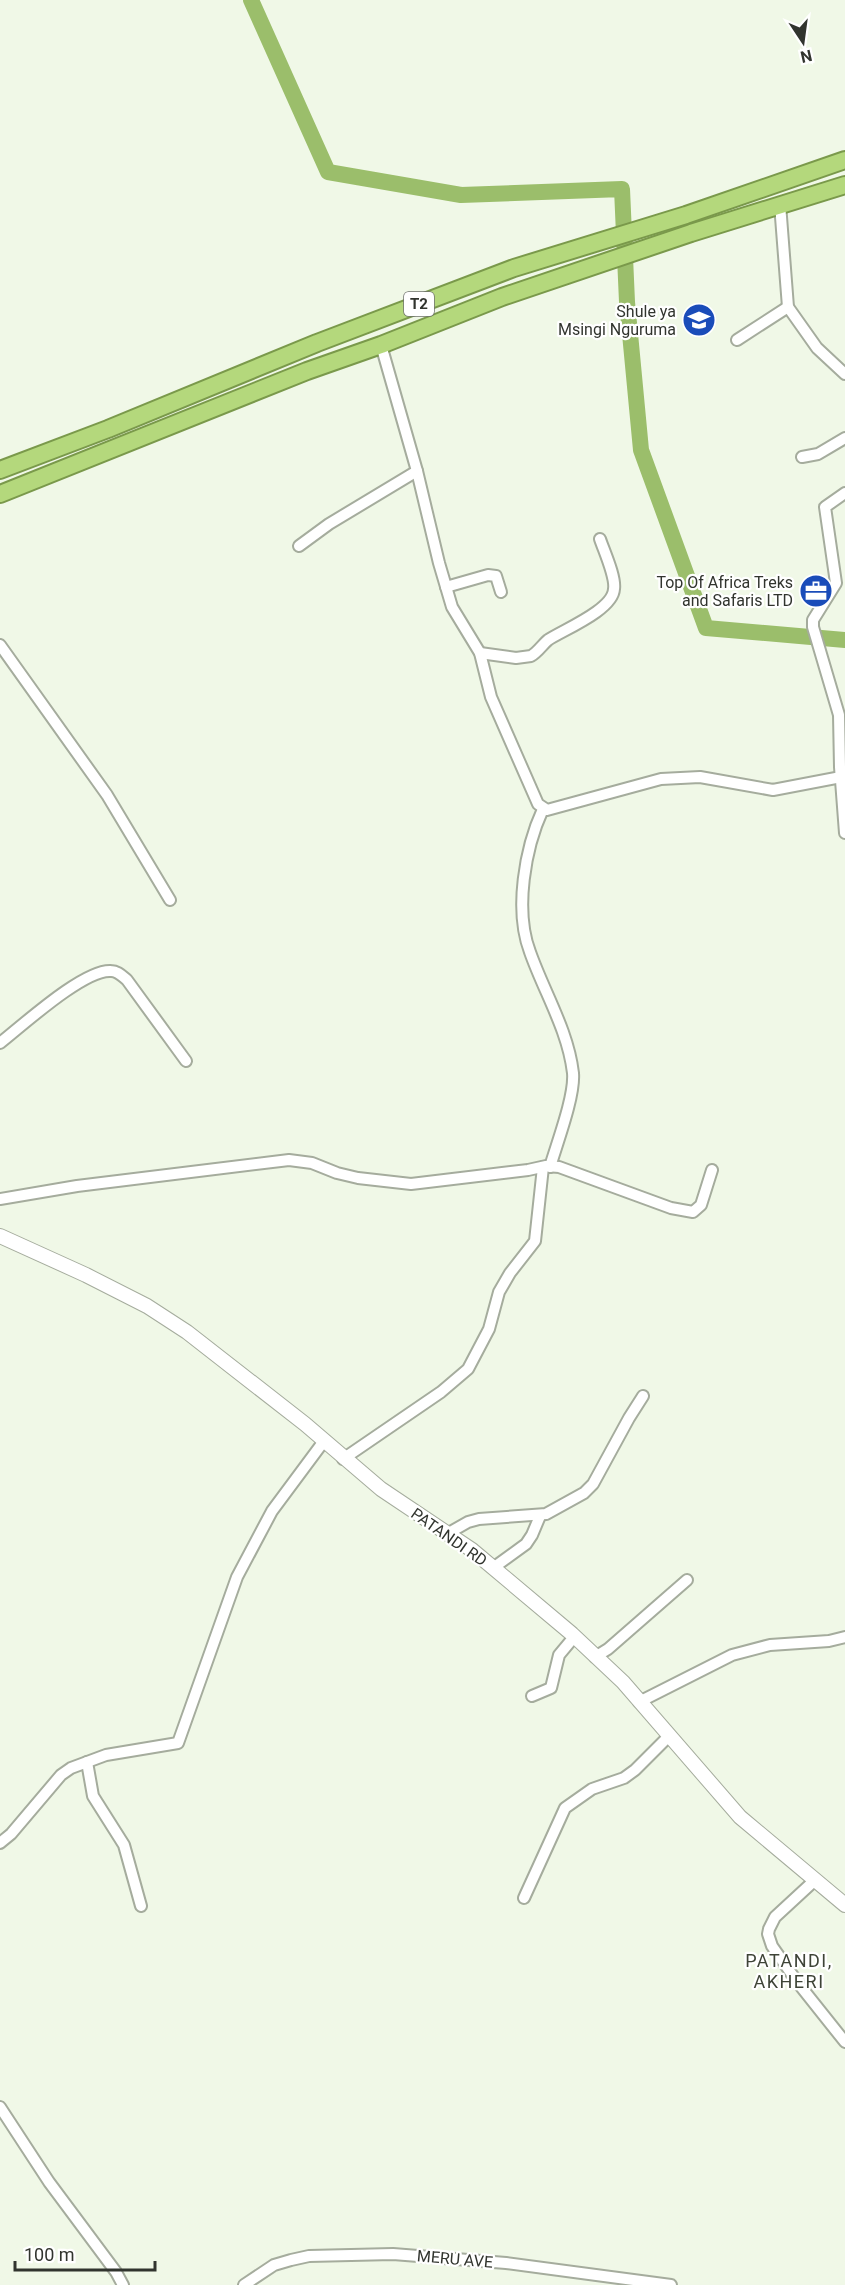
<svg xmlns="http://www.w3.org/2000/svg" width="845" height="2285" font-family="Roboto,sans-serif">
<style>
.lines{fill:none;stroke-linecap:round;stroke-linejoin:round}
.river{stroke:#9bbe6b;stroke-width:16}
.minor-casing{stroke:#a5ac9d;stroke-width:14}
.tertiary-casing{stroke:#a5ac9d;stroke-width:16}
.trunk-casing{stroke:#7a994b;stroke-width:20}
.minor{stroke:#fff;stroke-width:10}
.tertiary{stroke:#fff;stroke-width:14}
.trunk{stroke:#b4d87c;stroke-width:16}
.labels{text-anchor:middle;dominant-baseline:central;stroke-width:4.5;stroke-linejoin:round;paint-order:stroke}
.shield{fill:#fff;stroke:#6f716d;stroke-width:1.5}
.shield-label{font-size:15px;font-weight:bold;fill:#31342e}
.poi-label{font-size:16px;fill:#31342e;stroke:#fff;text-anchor:end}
.street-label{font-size:16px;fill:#31342e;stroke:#fff}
.neighbourhood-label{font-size:18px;letter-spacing:1.5px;fill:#3e4437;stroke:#fff}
</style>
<rect width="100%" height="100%" fill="#f0f8e7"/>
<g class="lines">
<path class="river" d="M251,0L328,172L461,195L622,189L627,302L641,450L706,628L845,640"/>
<g class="minor-casing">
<g id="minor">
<path d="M780,204L788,307L817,348L845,374"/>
<path d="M737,340L788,307"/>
<path d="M381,345L417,471L439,563L452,607L480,653L491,697L538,804L547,810L661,779L700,777L773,790L841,777"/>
<path d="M802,457L818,454L845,438"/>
<path d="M845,493L825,507L836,583L813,620V627L839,715L840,767L845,833"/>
<path d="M299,546L329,524L417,471"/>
<path d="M446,587L488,575L496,576L501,592"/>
<path d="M0,645L107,795L170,900"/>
<path d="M480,653L516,658L531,656C538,652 542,645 548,640C563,630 613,610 614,589C616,577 604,551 600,539"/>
<path d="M543,809C525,848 514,910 530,952C544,992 568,1030 573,1073C575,1096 557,1143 550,1167"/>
<path d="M0,1043C23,1025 84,969 111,971C118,971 122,976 127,980L186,1061"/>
<path d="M0,1199L77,1186L289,1160L312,1163L337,1173L358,1178L411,1184L528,1170L546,1166L559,1167L671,1208L693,1212L701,1205L712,1170"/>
<path d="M343,1459L441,1392L468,1369L489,1329L499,1292L510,1273L535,1241L543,1167"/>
<path d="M447,1534L468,1522L479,1519L546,1514L584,1493L593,1484L629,1418L643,1396"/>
<path d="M493,1568L526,1544L532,1535L540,1516"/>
<path d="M595,1657L608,1649L687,1580"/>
<path d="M532,1696L551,1688L559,1655L574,1637"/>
<path d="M639,1702L732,1655L770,1645L829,1641L845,1637"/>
<path d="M87,1762L93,1796L124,1845L141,1906"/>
<path d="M0,1843L11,1834L61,1775L71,1768L106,1755L178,1743L237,1577L272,1511L324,1441"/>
<path d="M814,1881L775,1917L769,1929L768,1934L772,1946L798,1983L845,2042"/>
<path d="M524,1898L565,1808L592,1789L624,1778L635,1770L669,1736"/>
<path d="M0,2107L49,2182L116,2272L123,2285"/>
<path d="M244,2285L274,2265L291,2260L309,2256L393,2254L506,2263L671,2285"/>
</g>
</g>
<g class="tertiary-casing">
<path id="tertiary" d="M0,1236L86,1275L147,1306L187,1332L305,1424L381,1489L472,1550L572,1634L623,1682L740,1817L845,1905"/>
</g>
<g class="trunk-casing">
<g id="trunk">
<path d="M0,470L108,429L317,343L514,268L686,215L845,160"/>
<path d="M0,494L307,371L381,345L502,297L691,233L845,185"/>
</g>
</g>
<use href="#minor" class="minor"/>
<use href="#tertiary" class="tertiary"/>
<use href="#trunk" class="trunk"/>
</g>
<defs>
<g id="school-disc" transform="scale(1.725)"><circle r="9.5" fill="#1a4cb9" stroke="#fff"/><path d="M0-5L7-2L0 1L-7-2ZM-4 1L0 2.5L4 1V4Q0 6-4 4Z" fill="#fff"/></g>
<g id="office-disc" transform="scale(1.725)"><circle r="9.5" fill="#1a4cb9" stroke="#fff"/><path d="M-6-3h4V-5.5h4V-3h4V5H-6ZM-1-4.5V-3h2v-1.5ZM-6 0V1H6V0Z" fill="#fff"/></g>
</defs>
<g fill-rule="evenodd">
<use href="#school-disc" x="699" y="320"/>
<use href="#office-disc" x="816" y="591"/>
</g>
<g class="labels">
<rect class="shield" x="404" y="292" width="30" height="24" rx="4.5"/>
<g class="shield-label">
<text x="419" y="304">T2</text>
</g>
<g class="poi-label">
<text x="676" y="311">Shule ya<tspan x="676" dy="18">Msingi Nguruma</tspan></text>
<text x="793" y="582">Top Of Africa Treks<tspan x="793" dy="18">and Safaris LTD</tspan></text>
</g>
<g class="street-label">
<text transform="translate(449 1537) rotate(35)">PATANDI RD</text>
<text transform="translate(455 2259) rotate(5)">MERU AVE</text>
</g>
<g class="neighbourhood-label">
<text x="789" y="1960">PATANDI,<tspan x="789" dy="21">AKHERI</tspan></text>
</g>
</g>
<g transform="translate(803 42) rotate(167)" stroke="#ffffff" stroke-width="4.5" paint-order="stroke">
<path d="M0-4.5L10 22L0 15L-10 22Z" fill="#31342e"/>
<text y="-9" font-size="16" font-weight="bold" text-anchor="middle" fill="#31342e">N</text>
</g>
<path d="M15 2261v9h140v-9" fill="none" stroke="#31342e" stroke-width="3"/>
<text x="24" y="2261" font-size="18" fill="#31342e" stroke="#ffffff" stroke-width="4.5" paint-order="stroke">100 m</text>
</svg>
